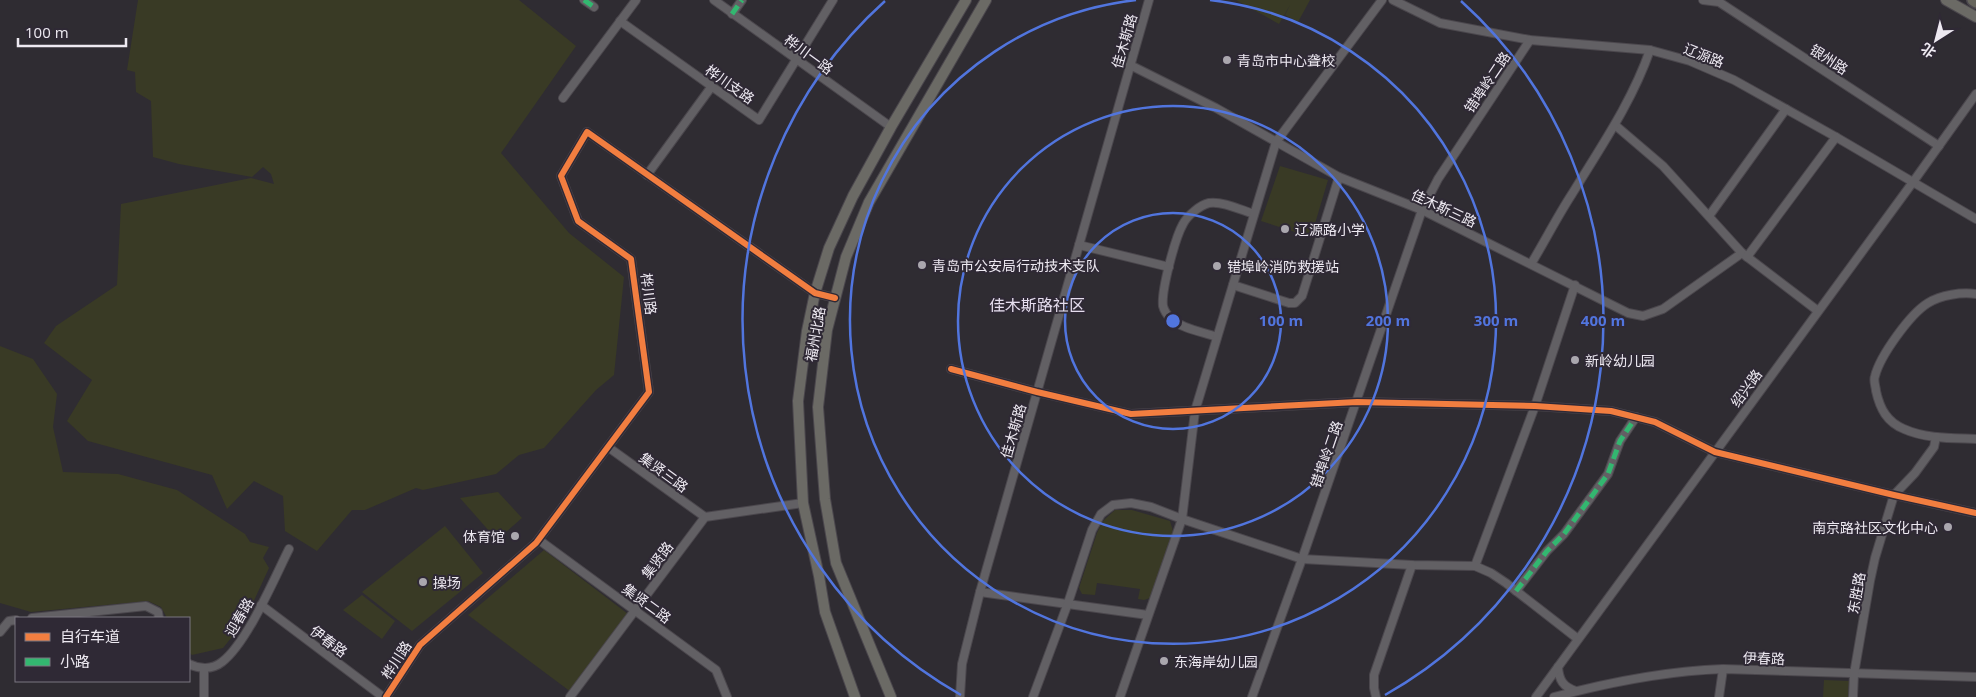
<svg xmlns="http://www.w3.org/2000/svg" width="1976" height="697" font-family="'Open Sans','Noto Sans SC',sans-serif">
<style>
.green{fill:#393a25}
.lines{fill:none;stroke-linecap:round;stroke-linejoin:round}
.minor-casing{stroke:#4b474d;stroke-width:10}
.major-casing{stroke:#4b474d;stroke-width:12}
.highway-casing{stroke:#4b474d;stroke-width:14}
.minor{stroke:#626064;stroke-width:8}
.major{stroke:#6b6a65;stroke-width:10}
.highway{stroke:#66655c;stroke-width:11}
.quiet{stroke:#33b770;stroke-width:5;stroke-dasharray:10 5;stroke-linecap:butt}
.cycleway-casing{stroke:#2f2935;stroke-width:9}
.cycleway{stroke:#f27e40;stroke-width:6}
.ring{fill:none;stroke:#5175de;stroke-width:2.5}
.poi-dot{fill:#aaa7ae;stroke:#2f2935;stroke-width:2}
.labels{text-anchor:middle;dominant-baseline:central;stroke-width:4;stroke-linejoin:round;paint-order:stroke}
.street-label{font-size:14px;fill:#ede9f1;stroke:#2f2935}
.poi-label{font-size:14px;fill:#ede9f1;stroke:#2f2935;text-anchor:start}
.quarter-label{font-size:16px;fill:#e5ddee;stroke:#2f2935}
.centre{fill:#5175de;stroke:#2f2935;stroke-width:2.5}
.ring-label{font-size:15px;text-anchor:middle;font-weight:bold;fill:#5175de;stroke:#2f2935;stroke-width:4;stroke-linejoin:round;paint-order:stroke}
</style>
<rect width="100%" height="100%" fill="#2f2c32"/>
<g class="green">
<path d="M138,0H519L576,46L501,153L569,233L624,277L614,375L596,390L544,448L519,455L496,474L423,490L416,488L365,510H352L317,551L285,531L283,496L254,481L227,509L212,475L88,441L67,421L92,380L44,343L56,326L117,285L121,204L251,178L274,184L271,174L263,167L252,177L179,164L153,157L151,101L136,92L135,72L127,70Z"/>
<path d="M1236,0H1310L1298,22L1285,15L1290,5L1279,24Z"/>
<path d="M1280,166L1328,180L1311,237L1261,221Z"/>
<path d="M0,346L33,359L57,394L53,427L63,472L118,474L177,490L245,534L250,542L269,547L263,558L269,568L244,622L223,648L192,655L189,652V618H167L161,607L148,601L31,612L0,603Z"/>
<path d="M498,492L522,518L497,540L460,498Z"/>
<path d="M1115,510H1132L1170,521L1173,531L1150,598L1144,600L1138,599L1140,589L1097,583L1095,595L1082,594L1079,588L1097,533L1103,521Z"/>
<path d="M445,526L483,573L412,631L362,592Z"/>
<path d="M544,550L628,614L571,692L468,615Z"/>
<path d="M362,595L395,621L382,639L343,610Z"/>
<path d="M1824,680L1849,681L1848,697H1823Z"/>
</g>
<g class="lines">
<g class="minor-casing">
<g id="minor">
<path d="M584,0L594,7"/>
<path d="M714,0L891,127"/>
<path d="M1393,0L1440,23L1530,40L1650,50L1690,61L1734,80L1836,137L1976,219"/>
<path d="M1703,0L1719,2L1939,146"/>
<path d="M732,14L742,0"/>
<path d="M620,21L759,120L833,0"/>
<path d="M1130,65L1216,108L1339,177L1422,210L1628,313L1643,316L1663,309L1742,253"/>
<path d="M563,98L636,0"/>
<path d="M1615,125L1663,166L1742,253L1818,311"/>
<path d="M647,175L712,86"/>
<path d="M1709,216L1786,109"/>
<path d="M1079,245L1169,267"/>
<path d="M1747,257L1836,137"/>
<path d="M1531,264C1545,241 1557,217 1572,194C1600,148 1632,102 1650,50"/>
<path d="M1233,285L1289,303H1295L1302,296L1339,177"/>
<path d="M1976,294C1961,292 1941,295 1928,303C1910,314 1880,356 1875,376C1873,381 1876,387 1876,391C1880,409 1887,422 1904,429C1926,439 1953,438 1976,439"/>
<path d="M1217,337C1203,332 1183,329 1171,319C1168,316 1164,310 1163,306C1161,291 1175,238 1183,224C1187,216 1200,205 1209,203C1223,201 1241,210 1254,214"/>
<path d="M951,369L1037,392L1131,414L1357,402L1535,406L1611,411L1655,422L1715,452L1894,495L1976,513"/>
<path d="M608,447L705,517"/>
<path d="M539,540L716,670L727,697"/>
<path d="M1475,566L1535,406L1575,285"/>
<path d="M1516,591L1547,551L1564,534L1608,474L1620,441L1636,417"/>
<path d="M980,592L1148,615"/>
<path d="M261,605L383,697"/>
<path d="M32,618L146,606L158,612L159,618"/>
<path d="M0,632L9,621L16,620"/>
<path d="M189,664C199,669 212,670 222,662C247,643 274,579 289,549"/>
<path d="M1558,667C1559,680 1563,687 1576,691"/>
<path d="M204,669V697"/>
<path d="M386,697L420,645L536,543L649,392L631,259L578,221L561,176L587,132L815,293L835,298"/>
<path d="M570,697L705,517L803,503"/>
<path d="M960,697L962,664L980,592L1149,0"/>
<path d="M1033,697L1068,603L1092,530L1101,514L1113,505L1131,503L1151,507L1182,519L1302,559L1412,565L1475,566L1491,573L1506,583L1578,639"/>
<path d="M1120,697L1182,519L1195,411L1276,142L1382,0"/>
<path d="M1252,697L1302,559L1422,210L1438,179L1530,40"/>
<path d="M1376,697L1374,688V675L1412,565"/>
<path d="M1536,697L1913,182L1976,94"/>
<path d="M1554,697C1610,682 1664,671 1723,669L1976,677"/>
<path d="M1719,697L1723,669"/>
<path d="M1853,697L1854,674L1870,581L1875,558L1894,495L1915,473L1934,447L1936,437"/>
</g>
</g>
<g class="major-casing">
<g id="major">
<path d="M1946,0L1976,17"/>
<path d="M855,697L825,612L819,576L803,503L798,401L807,331L815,293L829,248L853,196L891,127L966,0"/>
<path d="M891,697L836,563L825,499L818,407L827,330L846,257L869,202L986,0"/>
</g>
</g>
<g class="highway-casing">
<path id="highway" d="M1973,0L1976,2"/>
</g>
<use href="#minor" class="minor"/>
<use href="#major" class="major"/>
<use href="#highway" class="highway"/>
<g class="quiet">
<path d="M584,0L594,7"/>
<path d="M732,14L742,0"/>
<path d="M1516,591L1547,551L1564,534L1608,474L1620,441L1636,417"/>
</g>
<g class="cycleway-casing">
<g id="cycleway">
<path d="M951,369L1037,392L1131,414L1357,402L1535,406L1611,411L1655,422L1715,452L1894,495L1976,513"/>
<path d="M386,697L420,645L536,543L649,392L631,259L578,221L561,176L587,132L815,293L835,298"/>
</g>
</g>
<use href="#cycleway" class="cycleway"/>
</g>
<g class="ring">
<circle cx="1173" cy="321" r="108"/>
<circle cx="1173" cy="321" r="215"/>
<path d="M1210 0A323 323 0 1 1 1136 0"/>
<path d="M961 695A430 430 0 0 1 885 1M1461 1A430 430 0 0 1 1385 695"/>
</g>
<g class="poi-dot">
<circle cx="1227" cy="60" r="5"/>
<circle cx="1285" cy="229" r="5"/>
<circle cx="922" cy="265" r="5"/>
<circle cx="1217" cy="266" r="5"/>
<circle cx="1575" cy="360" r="5"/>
<circle cx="1948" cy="527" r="5"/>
<circle cx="515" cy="536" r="5"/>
<circle cx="423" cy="582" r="5"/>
<circle cx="1164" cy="661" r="5"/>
</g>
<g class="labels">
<g class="street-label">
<text transform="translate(1124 41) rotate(-74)">佳木斯路</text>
<text transform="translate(809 54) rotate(36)">桦川一路</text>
<text transform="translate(1704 55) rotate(21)">辽源路</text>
<text transform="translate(1829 59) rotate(33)">银州路</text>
<text transform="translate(1487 82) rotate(-56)">错埠岭二路</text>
<text transform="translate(730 84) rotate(35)">桦川支路</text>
<text transform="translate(1444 208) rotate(25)">佳木斯三路</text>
<text transform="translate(649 294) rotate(83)">桦川路</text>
<text transform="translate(815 334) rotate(-80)">福州北路</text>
<text transform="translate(1746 388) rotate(-54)">绍兴路</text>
<text transform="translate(1013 431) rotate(-74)">佳木斯路</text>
<text transform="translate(1326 454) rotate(-71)">错埠岭二路</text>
<text transform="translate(664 472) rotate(36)">集贤三路</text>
<text transform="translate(657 560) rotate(-53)">集贤路</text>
<text transform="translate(1856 593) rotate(-80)">东胜路</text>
<text transform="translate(647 603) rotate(36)">集贤二路</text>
<text transform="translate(239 617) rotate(-60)">迎春路</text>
<text transform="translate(329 641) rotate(37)">伊春路</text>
<text transform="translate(1764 658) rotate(2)">伊春路</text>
<text transform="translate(396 660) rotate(-57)">桦川路</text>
</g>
<g class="poi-label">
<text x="1237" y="60">青岛市中心聋校</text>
<text x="1295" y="229">辽源路小学</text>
<text x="932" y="265">青岛市公安局行动技术支队</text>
<text x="1227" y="266">错埠岭消防救援站</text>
<text x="1585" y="360">新岭幼儿园</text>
<text x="1938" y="527" text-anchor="end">南京路社区文化中心</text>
<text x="505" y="536" text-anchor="end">体育馆</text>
<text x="433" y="582">操场</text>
<text x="1174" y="661">东海岸幼儿园</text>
</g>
<g class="quarter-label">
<text x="1037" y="305">佳木斯路社区</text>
</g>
</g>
<circle cx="1173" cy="321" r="8" class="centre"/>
<g class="ring-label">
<text x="1281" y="326">100 m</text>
<text x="1388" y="326">200 m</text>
<text x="1496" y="326">300 m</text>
<text x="1603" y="326">400 m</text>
</g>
<rect x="15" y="617" width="175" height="65" fill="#2f2935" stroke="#7b7680"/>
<rect x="25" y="633" width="25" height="8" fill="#f27e40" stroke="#7b7680"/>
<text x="60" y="642" font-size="15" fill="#ede9f1">自行车道</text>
<rect x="25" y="658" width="25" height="8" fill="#33b770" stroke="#7b7680"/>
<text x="60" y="667" font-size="15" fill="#ede9f1">小路</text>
<g transform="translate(1936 40) rotate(216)" stroke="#2f2935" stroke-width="4" paint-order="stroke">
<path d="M0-4L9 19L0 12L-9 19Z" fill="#ede9f1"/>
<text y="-8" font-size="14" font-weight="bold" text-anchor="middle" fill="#ede9f1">北</text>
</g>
<path d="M18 38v8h108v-8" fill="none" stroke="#ede9f1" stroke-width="2.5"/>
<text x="25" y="38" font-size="15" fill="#ede9f1" stroke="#2f2935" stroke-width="4" paint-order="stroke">100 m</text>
</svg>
